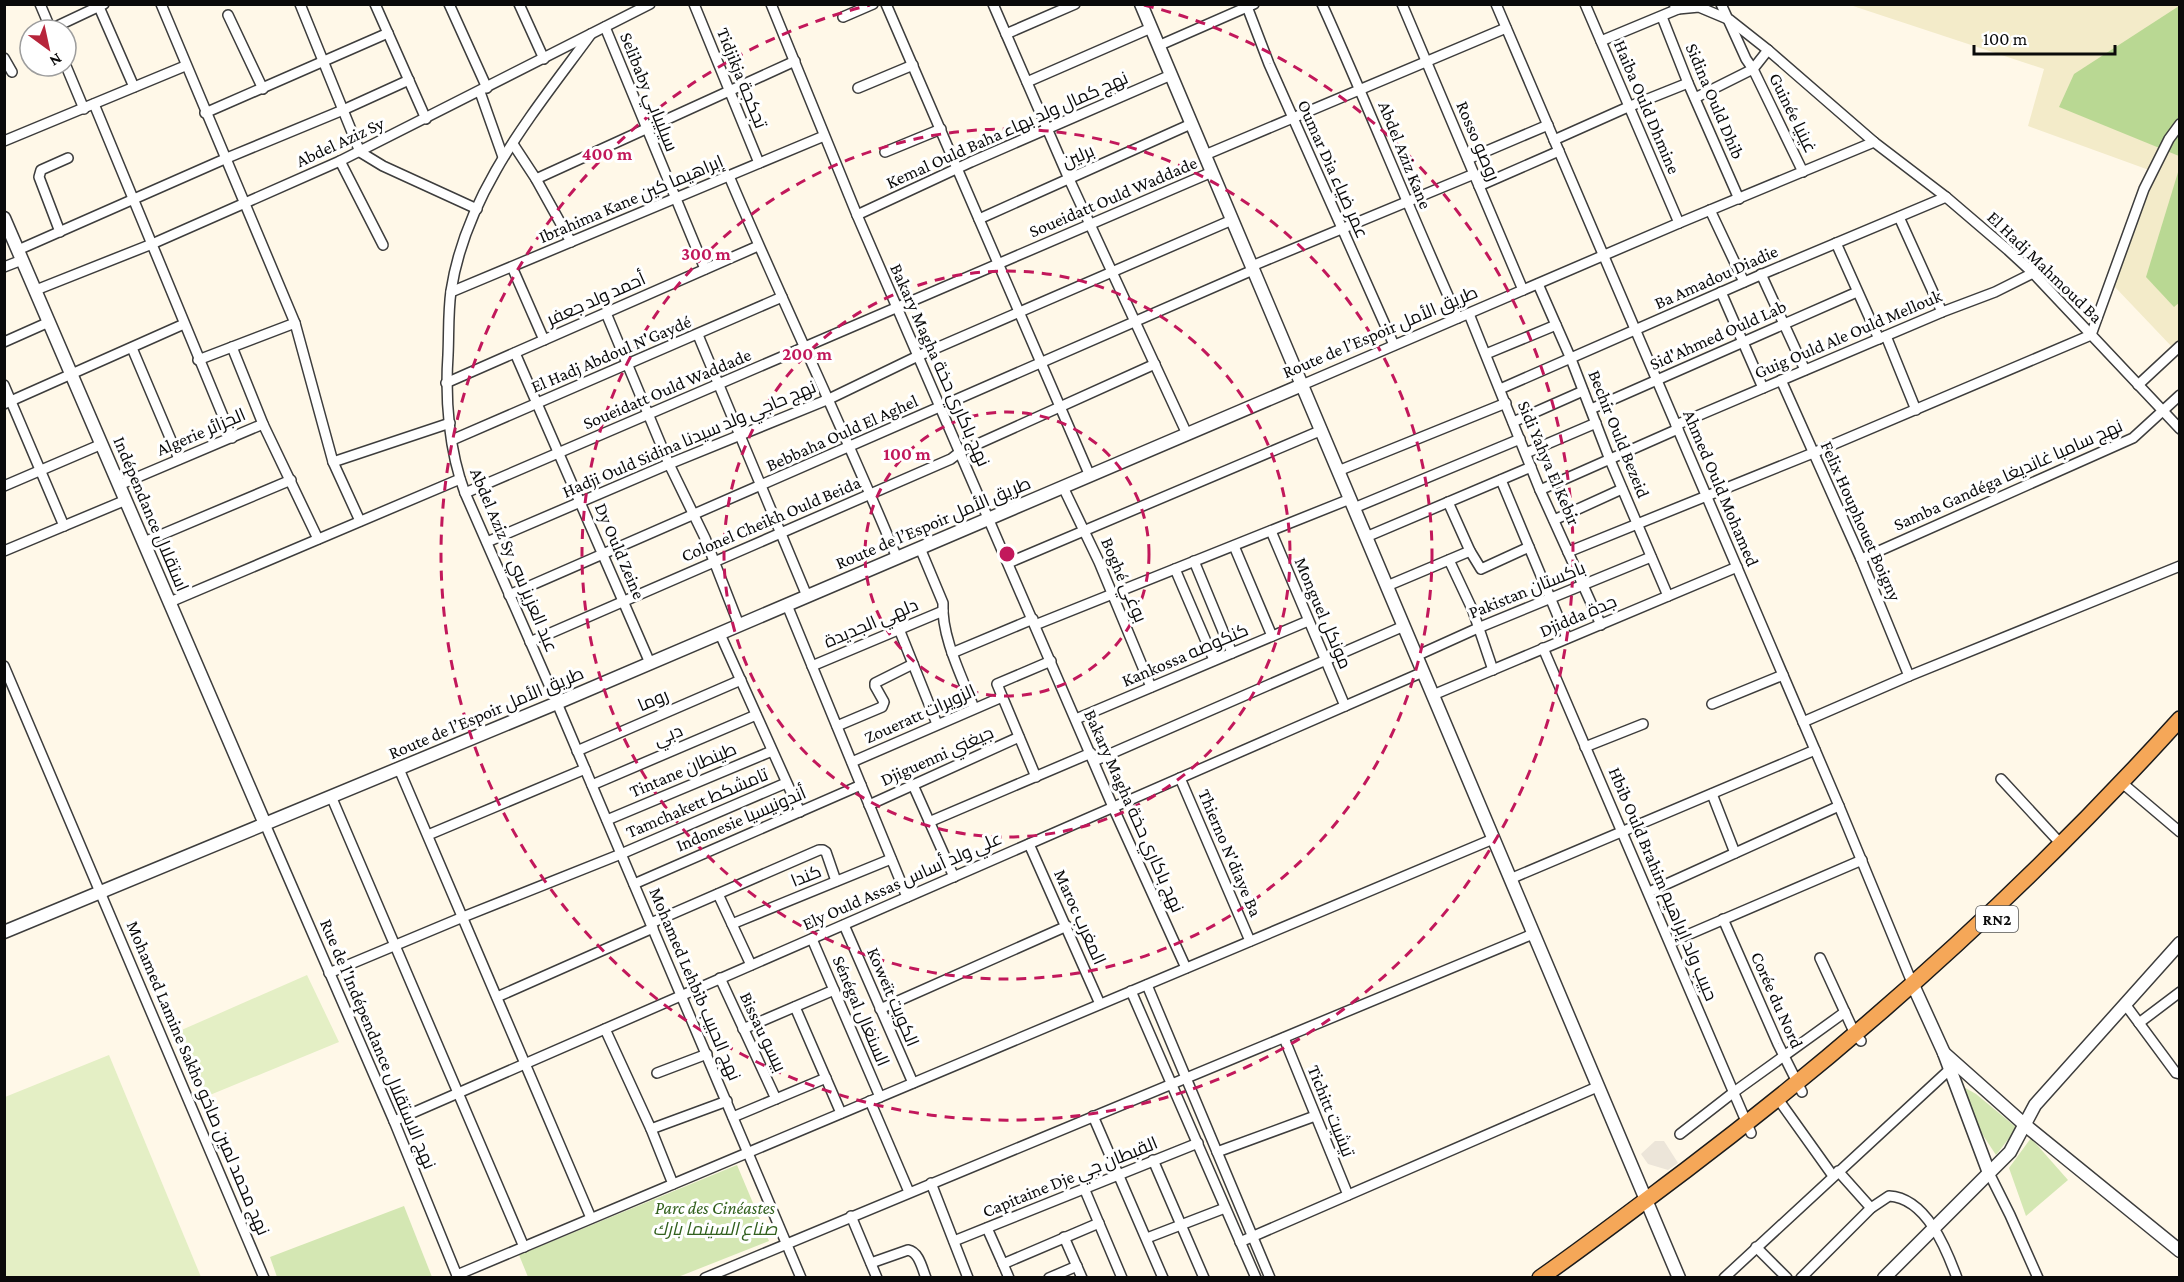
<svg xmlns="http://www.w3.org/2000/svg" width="2184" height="1282" font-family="'Crimson Pro',Cairo,serif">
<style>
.farmland{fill:#f3ebc9}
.green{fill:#d4e7b3}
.forest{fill:#b9d893}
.pitch{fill:#e4efc5}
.plaza{fill:#ece5d9}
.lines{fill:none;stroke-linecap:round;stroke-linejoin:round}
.minor-casing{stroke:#3d3d3d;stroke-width:12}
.tertiary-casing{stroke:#3d3d3d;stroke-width:15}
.trunk-casing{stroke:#1b1b1b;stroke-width:18}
.minor{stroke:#fff;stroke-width:9}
.tertiary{stroke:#fff;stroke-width:12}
.trunk{stroke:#f5a758;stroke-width:15}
.ring{fill:none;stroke:#c2185b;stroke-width:3;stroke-dasharray:10 8}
.labels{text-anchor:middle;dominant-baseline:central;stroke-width:6;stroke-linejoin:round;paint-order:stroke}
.shield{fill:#fff;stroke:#545454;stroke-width:1.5}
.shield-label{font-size:16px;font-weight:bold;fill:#0a0a0a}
.street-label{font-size:18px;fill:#0a0a0a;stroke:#fff}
.park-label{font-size:18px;font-style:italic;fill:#31601d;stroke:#fff}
.centre{fill:#c2185b;stroke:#fff;stroke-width:3}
.ring-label{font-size:18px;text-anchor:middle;font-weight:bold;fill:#c2185b;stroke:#fff;stroke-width:6;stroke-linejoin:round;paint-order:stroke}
</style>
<rect width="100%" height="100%" fill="#fff8e8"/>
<path class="farmland" d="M1850,5H2179L2180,341L2173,348L2114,286L2149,170L2028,126L2044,69Z"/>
<g class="green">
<path d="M1960,1085L1976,1094L2017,1128L1996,1155L1967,1111Z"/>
<path d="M2031,1138L2068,1180L2026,1216L2009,1168Z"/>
<path d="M737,1165L769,1241L678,1277H528L519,1255Z"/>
<path d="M404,1206L432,1277H277L270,1257Z"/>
</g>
<g class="forest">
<path d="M2179,6V156L2059,107L2074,74Z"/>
<path d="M2179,169L2180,302L2174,307L2146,277Z"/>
</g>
<g class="pitch">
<path d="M307,975L339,1042L205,1097L177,1032Z"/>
<path d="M109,1055L201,1277H5V1097Z"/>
</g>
<path class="plaza" d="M1655,1141H1664L1678,1163L1668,1170L1648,1164L1641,1154Z"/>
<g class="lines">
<g class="minor-casing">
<g id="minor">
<path d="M40,4L51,30"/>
<path d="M161,4L295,323L333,462L360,521"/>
<path d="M300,4L360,152L383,166L477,209"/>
<path d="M375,4L426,119"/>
<path d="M449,4L487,88"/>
<path d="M519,4L544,59"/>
<path d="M694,4L759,163"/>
<path d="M771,4L857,215L1113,807L1186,968"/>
<path d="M886,4L1090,476"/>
<path d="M993,4L1069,179L1187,434"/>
<path d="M1246,4L1269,64L1394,345"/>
<path d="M1322,4C1369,108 1411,214 1458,318"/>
<path d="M1402,4L1523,290"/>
<path d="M1496,4L1839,806L1913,985"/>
<path d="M1585,4L1679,223"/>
<path d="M1674,4L1678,9L1699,7L1730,20L1768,50L1874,142L1946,197L2008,250L2033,273L2180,429"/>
<path d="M1721,4L1746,59L1753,69L1803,172"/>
<path d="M99,7L134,87"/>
<path d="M228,15L263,89"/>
<path d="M843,17L873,4"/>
<path d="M1662,17L1688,83L1739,199"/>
<path d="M605,27L705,269"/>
<path d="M51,29L104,4"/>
<path d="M591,34C534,112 466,192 451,291C448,312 449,334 448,355C445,400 449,451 465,493L557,703L801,1278"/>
<path d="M1006,34L1075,4"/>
<path d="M1601,41L1678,9"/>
<path d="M1158,46L1254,4"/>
<path d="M4,58L12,72"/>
<path d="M66,66L84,109"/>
<path d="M1027,82L1151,28"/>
<path d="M858,88L913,65"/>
<path d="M480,92L503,157"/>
<path d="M1695,98L1753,69L1768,50"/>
<path d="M94,104L232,438"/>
<path d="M205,113L388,33"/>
<path d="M1554,140L1628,107L1688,83"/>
<path d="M4,141L185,66"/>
<path d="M513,144L536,179L571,242"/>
<path d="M885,152L941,129"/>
<path d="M1205,155L1506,28"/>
<path d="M1468,159L1548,125"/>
<path d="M340,161L383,245"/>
<path d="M729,176C783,304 844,429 897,558"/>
<path d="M536,179L795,61"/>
<path d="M1479,186L1559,151"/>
<path d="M1710,210L1744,282"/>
<path d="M857,215L971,162L1171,75"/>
<path d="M1899,217L1942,312"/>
<path d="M979,219L1191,124"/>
<path d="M60,232L39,177L41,170L68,158"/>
<path d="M1836,243L1879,339"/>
<path d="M18,250L227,158L343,110L409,80"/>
<path d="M1252,266L1474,174"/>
<path d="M4,267L22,260"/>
<path d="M512,267L544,340"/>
<path d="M1761,274L1805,370"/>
<path d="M1538,284L1571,359L1610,460L1668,596"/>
<path d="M36,290L152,244L340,161L650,4"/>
<path d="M451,292L824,136"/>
<path d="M1721,292L1763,388"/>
<path d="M606,313L669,464L705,538L739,625"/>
<path d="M1469,314L1540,490L1601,625"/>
<path d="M698,335L807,596"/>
<path d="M1886,336L1916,410"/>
<path d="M4,342L49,322"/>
<path d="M232,347L263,424L318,539"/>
<path d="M132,348L179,459"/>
<path d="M515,353L650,663"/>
<path d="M1486,354L1556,325"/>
<path d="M198,360L295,323"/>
<path d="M1781,380L1861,559L1909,676"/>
<path d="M446,383L758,246"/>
<path d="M4,385L64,526"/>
<path d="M1302,385L1679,223L1874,142"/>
<path d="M2138,385L2180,346"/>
<path d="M1500,389L1765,273L1946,197"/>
<path d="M4,404L184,324"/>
<path d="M1591,409L1857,292"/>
<path d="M1513,422L1583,391"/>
<path d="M1676,425L1942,312L1995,292L2033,273"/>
<path d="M452,440L782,297"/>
<path d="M1526,453L1596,423"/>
<path d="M333,462L450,423"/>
<path d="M1338,471L1506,403"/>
<path d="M1501,480L1567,638"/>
<path d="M119,485L263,424"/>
<path d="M4,486L102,444"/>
<path d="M1063,487L1099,562L1151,687"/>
<path d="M1540,490L1678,429"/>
<path d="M465,493L1212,172"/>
<path d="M1448,502L1470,551L1481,569L1529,547"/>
<path d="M1354,508L1520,439"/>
<path d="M1554,520L1622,489"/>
<path d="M1271,531L1345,706"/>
<path d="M1366,537L1531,467"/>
<path d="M144,542L291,480"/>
<path d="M487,542L669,464L829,399L918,356L1232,220"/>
<path d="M1234,546L1272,636"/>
<path d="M920,548L943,603C941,636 962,677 974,708"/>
<path d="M4,551L126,500"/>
<path d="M1568,552L1813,453L2091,335L2144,189L2169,139L2180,124"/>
<path d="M1861,559L2133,438L2180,395"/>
<path d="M1449,560L1473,611L1493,670"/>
<path d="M1194,561L1232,653"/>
<path d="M1008,563L1322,430"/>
<path d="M1175,569L1214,660"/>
<path d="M1387,586L1470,551"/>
<path d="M509,595L1253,270"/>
<path d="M170,602L460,479"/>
<path d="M787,605L907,897"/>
<path d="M1035,625L1350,499"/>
<path d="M899,629L937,724"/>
<path d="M720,634L800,812"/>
<path d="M530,642L951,459L960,452L1155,364"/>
<path d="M1543,648L1751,1133"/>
<path d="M952,653L1033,619"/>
<path d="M1416,656L1478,628L1651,557"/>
<path d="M4,666L264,1278"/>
<path d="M812,666L943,611"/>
<path d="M1433,695L1737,567"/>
<path d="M1712,704L1783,675"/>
<path d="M1076,719L1308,621"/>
<path d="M1803,722L1909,676L2180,566"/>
<path d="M837,726L882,707L884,702L875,686V683L913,664"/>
<path d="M1585,747L1643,724"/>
<path d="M577,751L741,680"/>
<path d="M1094,761L1404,626"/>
<path d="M852,762L1002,697"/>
<path d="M399,769L591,1218"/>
<path d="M1036,777L997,684L1051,661"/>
<path d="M1180,778L1250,941"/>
<path d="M2001,779L2061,844"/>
<path d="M2121,782L2180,832"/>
<path d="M592,785L756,715"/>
<path d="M913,785L954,877"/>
<path d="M1712,794L1735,853"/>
<path d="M331,796L524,1247"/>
<path d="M869,805L1019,737"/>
<path d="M607,820L772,751"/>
<path d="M929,822L1091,753"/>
<path d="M265,824L394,1121L458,1278"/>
<path d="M428,835L585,769"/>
<path d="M1029,844L1100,1004"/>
<path d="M1510,879L1815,750"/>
<path d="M634,884L861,785"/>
<path d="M1649,892L1839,806"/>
<path d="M718,894L751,965"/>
<path d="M1723,919L1778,1044L1802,1092"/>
<path d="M651,923L819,850H823L826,852L836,881"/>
<path d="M732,924L891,859"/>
<path d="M844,925L913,1083"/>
<path d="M812,939L880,1097"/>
<path d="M1671,942L1862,860"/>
<path d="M1820,958L1855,1034L1861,1041"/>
<path d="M329,973L463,917L621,854L786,783"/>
<path d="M720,978L776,1099"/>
<path d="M1147,985L1270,1278"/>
<path d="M1131,991L1256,1278"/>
<path d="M497,997L653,928"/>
<path d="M2125,1004L2176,1073L2180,1074"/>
<path d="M795,1007L841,1113"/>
<path d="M880,1009L1067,926"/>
<path d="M2139,1023L2180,992"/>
<path d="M605,1029L651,1129L673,1184"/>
<path d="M743,1029L834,990"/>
<path d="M1284,1038L1348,1195"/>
<path d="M657,1073L707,1054"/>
<path d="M1778,1099L1833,1176"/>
<path d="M870,1101L909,1192"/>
<path d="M1093,1116L1163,1278"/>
<path d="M733,1117L826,1078"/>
<path d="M394,1121L1423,672"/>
<path d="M651,1129L727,1101"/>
<path d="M1680,1134L1734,1092L1845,1012"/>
<path d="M1217,1152L1315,1116"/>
<path d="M1153,1160L1204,1278"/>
<path d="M1838,1171L1871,1208"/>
<path d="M1989,1173L2010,1215L2038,1278"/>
<path d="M931,1183L968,1278"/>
<path d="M1084,1188L1122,1278"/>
<path d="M851,1216L877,1278"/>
<path d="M987,1228L1003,1264L1099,1223"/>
<path d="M1064,1237L1082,1278"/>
<path d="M1147,1238L1225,1208"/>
<path d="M954,1241L1198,1143"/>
<path d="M1240,1242L1597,1087"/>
<path d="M1756,1247L1787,1278"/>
<path d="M871,1263L908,1250C919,1252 922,1268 926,1278"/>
<path d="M1003,1264L1009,1278"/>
<path d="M457,1275L1493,839"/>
<path d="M705,1278L1533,934"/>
<path d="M1049,1278L1077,1266"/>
<path d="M1724,1278L1949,1070"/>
<path d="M1801,1278L1871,1208L1889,1196C1926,1198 1946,1248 1957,1278"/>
</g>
</g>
<g class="tertiary-casing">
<g id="tertiary">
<path d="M1141,4L1679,1278"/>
<path d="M4,218L265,824"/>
<path d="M4,932L557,703L1302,385"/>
<path d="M1913,985L1944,1053L1989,1173"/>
<path d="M1944,1053L2025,1125L2180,1251"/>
<path d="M1884,1278L2010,1152L2035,1105L2180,943"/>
</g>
</g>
<g class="trunk-casing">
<path id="trunk" d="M1540,1278C1590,1243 1638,1206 1686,1170C1864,1035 2030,885 2180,719"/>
</g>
<use href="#minor" class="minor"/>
<use href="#tertiary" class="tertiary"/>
<use href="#trunk" class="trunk"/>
</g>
<g class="ring">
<circle cx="1007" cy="554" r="142"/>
<circle cx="1007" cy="554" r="283"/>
<circle cx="1007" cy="554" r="425"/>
<path d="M1144 5A566 566 0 1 1 870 5"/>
</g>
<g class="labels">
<rect class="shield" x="1976" y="906" width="42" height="26" rx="4.5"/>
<g class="shield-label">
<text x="1997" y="919">RN2</text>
</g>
<g class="street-label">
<text transform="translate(742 78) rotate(68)">Tidjikja تجكجة</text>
<text transform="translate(649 92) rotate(68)">Selibaby سيليبابي</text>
<text transform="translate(1715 101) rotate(67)">Sidina Ould Dhib</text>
<text transform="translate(1647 107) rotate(67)">Haiba Ould Dhmine</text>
<text transform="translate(1793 113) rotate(64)">Guinée غينيا</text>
<text transform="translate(1007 130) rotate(-24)">Kemal Ould Baha نهج كمال ولد بهاء</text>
<text transform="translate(1478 141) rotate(67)">Rosso روصو</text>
<text transform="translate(340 142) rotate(-25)">Abdel Aziz Sy</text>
<text transform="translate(1405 155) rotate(68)">Abdel Aziz Kane</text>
<text transform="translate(1078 156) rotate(-24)">برلين</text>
<text transform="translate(1333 169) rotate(66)">Oumar Dia عمر ضياء</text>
<text transform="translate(1113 197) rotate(-23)">Soueidatt Ould Waddade</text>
<text transform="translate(631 199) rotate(-23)">Ibrahima Kane إبراهيما كين</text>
<text transform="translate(2045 267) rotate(44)">El Hadj Mahmoud Ba</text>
<text transform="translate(1716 277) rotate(-24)">Ba Amadou Diadie</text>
<text transform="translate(596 299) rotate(-24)">أحمد ولد جعفر</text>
<text transform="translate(1380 332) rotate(-23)">Route de l’Espoir طريق الأمل</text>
<text transform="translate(1848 334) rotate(-23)">Guig Ould Ale Ould Mellouk</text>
<text transform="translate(1718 335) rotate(-24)">Sid'Ahmed Ould Lab</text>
<text transform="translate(611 354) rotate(-23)">El Hadj Abdoul N'Gaydé</text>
<text transform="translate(940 365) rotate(66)">Bakary Magha نهج باكاري حخة</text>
<text transform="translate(667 389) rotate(-23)">Soueidatt Ould Waddade</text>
<text transform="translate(201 432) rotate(-23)">Algerie الجزائر</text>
<text transform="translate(842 433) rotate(-24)">Bebbaha Ould El Aghel</text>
<text transform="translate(1619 434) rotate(68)">Bechir Ould Bezeid</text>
<text transform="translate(689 439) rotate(-23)">Hadji Ould Sidina نهج حاجي ولد سيدنا</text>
<text transform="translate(1549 463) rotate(67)">Sidi Yahya El Kebir</text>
<text transform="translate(2008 475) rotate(-24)">Samba Gandéga نهج سامبا غانديغا</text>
<text transform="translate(1721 488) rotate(67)">Ahmed Ould Mohamed</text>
<text transform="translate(151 514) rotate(67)">Indépendance استقلال</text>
<text transform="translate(771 519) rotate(-23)">Colonel Cheikh Ould Beida</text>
<text transform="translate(1861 521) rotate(66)">Felix Houphouet Boigny</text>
<text transform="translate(933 523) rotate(-23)">Route de l’Espoir طريق الأمل</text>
<text transform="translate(620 551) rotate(67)">Dy Ould Zeine</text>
<text transform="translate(514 560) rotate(67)">Abdel Aziz Sy عبد العزيز سي</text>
<text transform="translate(1124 580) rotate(67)">Boghé بوغي</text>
<text transform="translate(1527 590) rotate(-22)">Pakistan باكستان</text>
<text transform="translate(1323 613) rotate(67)">Monguel مونكل</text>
<text transform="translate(1578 616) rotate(-23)">Djidda جدة</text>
<text transform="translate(871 623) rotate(-23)">دلهي الجديدة</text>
<text transform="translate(1185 655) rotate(-23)">Kankossa كنكوصه</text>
<text transform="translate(653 700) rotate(-23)">روما</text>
<text transform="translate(486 713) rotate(-23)">Route de l’Espoir طريق الأمل</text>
<text transform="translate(920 714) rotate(-24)">Zoueratt الزويرات</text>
<text transform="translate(668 735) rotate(-23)">دبي</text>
<text transform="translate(937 756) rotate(-24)">Djiguenni جيغني</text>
<text transform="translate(683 770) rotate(-23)">Tintane طينطان</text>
<text transform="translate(697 803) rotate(-23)">Tamchakett تامشكط</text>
<text transform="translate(1134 811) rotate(66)">Bakary Magha نهج باكاري حخة</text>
<text transform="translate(741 819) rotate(-23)">Indonesie أندونيسيا</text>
<text transform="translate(1230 853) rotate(67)">Thierno N'diaye Ba</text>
<text transform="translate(806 876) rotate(-22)">كندا</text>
<text transform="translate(902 881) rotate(-24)">Ely Ould Assas علي ولد أساس</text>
<text transform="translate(1663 884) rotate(67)">Hbib Ould Brahim حبيب ولد إبراهيم</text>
<text transform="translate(1080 917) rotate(66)">Maroc المغرب</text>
<text transform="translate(695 984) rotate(67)">Mohamed Lehbib نهج الحبيب</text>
<text transform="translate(893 997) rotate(67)">Koweït الكويت</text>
<text transform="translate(1777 1000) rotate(66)">Corée du Nord</text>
<text transform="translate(861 1011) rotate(67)">Sénégal السنغال</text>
<text transform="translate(763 1032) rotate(65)">Bissau بيسو</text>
<text transform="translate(378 1044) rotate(67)">Rue de l'Indépendance نهج الاستقلال</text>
<text transform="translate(198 1078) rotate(67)">Mohamed Lamine Sakho نهج محمد لمين صاخو</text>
<text transform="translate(1331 1111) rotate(68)">Tichitt تيشيت</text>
<text transform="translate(1070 1177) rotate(-22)">Capitaine Dje القبطان جي</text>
</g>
<g class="park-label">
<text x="715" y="1208">Parc des Cinéastes<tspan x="715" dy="21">صناع السينما بارك</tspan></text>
</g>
</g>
<circle cx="1007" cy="554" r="9" class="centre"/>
<g class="ring-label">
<text x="607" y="160">400 m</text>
<text x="706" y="260">300 m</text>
<text x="807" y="360">200 m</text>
<text x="907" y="460">100 m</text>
</g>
<rect width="2184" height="1282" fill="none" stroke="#0a0a0a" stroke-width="12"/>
<g transform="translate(48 48) rotate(147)"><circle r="28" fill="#ffffff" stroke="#9d9d9d" stroke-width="1.5"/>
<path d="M0-4.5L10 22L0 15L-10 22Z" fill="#b7253b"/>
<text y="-9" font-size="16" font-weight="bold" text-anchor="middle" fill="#0a0a0a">N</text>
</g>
<path d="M1974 45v9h141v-9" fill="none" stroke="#0a0a0a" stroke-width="3"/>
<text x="1983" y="45" font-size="18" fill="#0a0a0a" stroke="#ffffff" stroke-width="4.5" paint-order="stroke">100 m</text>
</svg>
